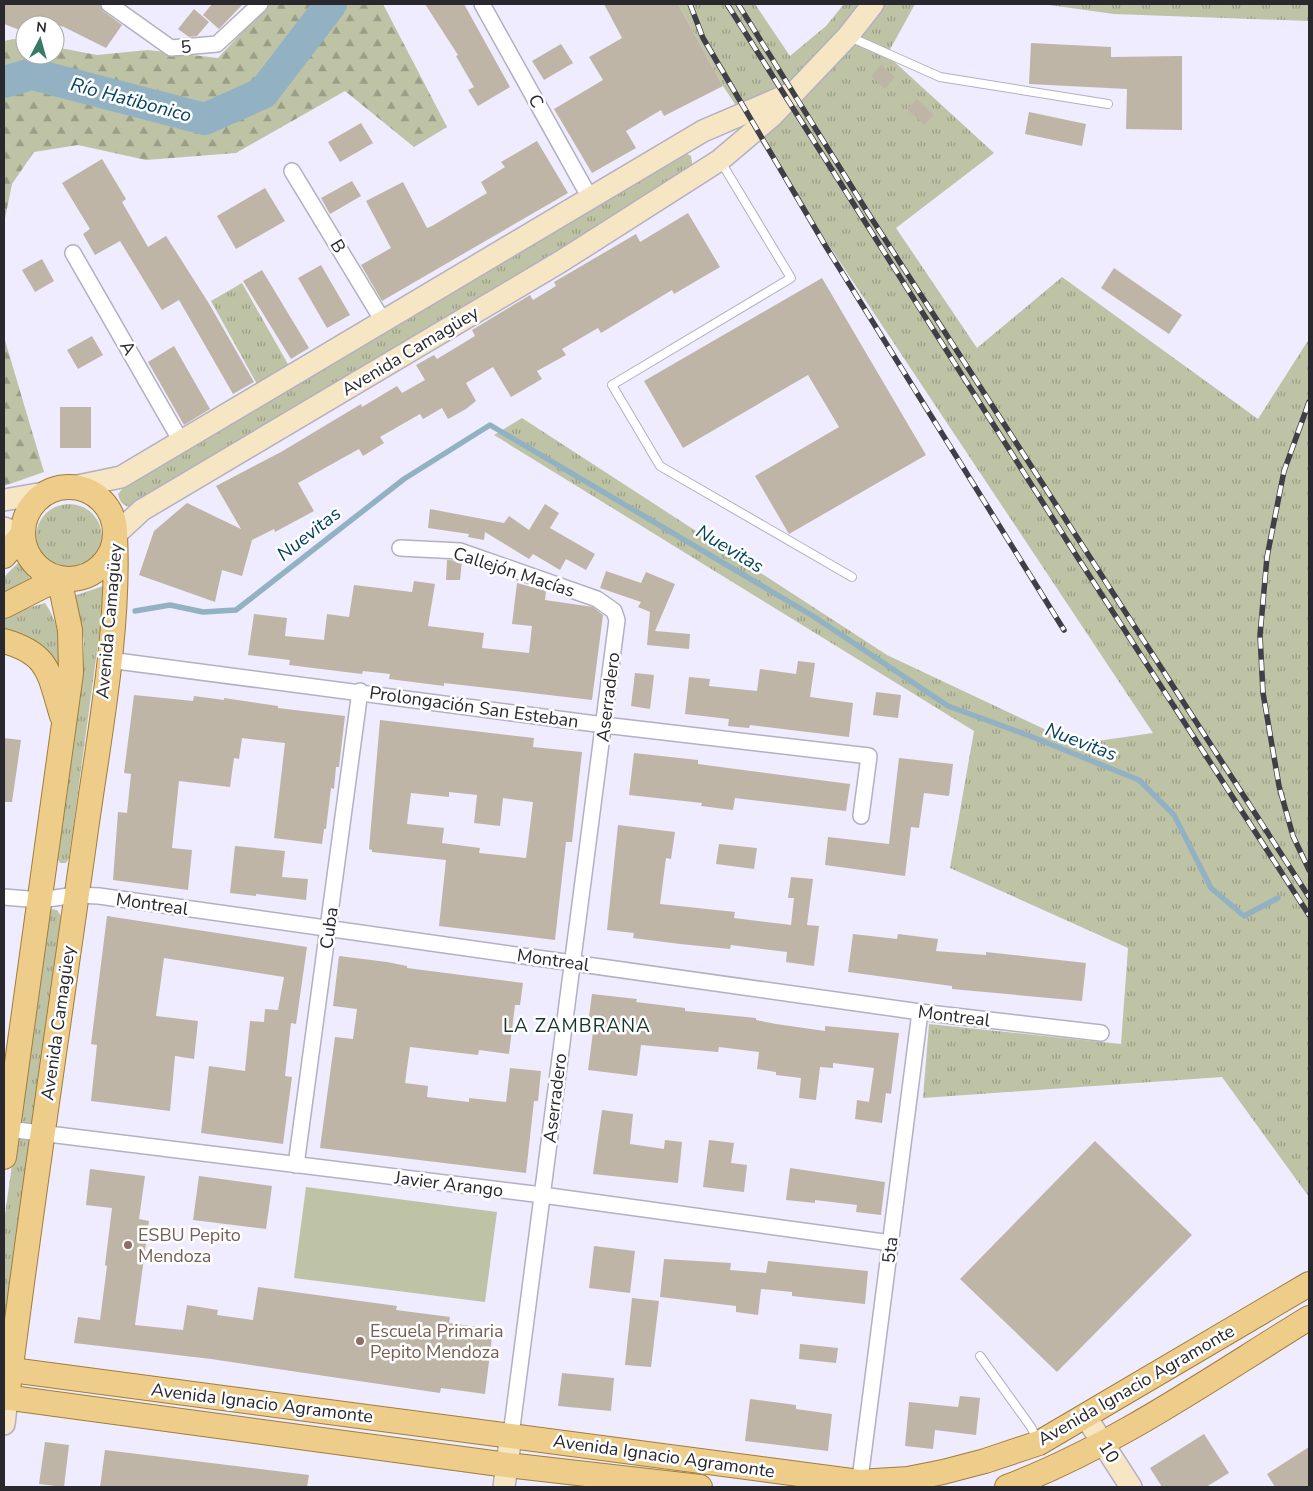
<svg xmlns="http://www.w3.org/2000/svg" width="1313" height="1491" font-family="'Nunito Sans',sans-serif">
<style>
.grass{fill:url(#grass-tufts)}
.forest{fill:url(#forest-firs)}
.pitch{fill:#bec3a5}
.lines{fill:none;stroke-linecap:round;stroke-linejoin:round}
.stream{stroke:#92b2c4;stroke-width:5.5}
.river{stroke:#92b2c4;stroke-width:32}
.building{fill:#bfb5a6;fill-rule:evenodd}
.lane-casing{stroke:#b2b0c1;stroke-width:10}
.street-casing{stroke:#b2b0c1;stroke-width:18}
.secondary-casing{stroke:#b2b0c1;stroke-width:24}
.primary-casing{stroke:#a17d37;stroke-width:26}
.lane{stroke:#fff;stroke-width:8}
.street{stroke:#fff;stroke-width:15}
.secondary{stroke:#f6e6c4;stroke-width:21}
.primary{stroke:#edcd89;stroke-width:24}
.rail-casing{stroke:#403f47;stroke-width:5.5}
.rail{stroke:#fff;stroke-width:4;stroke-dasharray:11;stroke-linecap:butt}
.education-dot{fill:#8d6e63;stroke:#fff;stroke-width:2}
.labels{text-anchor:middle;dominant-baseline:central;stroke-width:5;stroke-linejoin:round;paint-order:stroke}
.street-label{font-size:18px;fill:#29282f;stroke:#fff}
.education-label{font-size:18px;fill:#785e54;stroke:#fff;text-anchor:start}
.water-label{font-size:19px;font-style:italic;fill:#04435e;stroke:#fff}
.neighbourhood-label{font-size:19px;letter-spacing:1px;fill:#15342c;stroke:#fff}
</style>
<defs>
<pattern id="grass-tufts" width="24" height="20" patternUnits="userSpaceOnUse" patternTransform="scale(1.25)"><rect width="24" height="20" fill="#bec3a5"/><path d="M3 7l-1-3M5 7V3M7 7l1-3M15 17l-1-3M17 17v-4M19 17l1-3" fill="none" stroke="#9a9e87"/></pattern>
<pattern id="forest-firs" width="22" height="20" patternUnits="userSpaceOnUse" patternTransform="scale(1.25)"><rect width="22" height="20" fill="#bec3a5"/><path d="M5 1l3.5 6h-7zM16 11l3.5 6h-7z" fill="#9a9e87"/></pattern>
</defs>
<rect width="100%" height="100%" fill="#eeecfe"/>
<g class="grass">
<path d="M678,4H755L790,56L826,26L844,4H915L887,55L994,153L896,228L977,348L1062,277L1258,419L1309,339V1197L1222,1077L923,1098L929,1024L1121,1044L1128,948L950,868L974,731L494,435L522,418L887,655L1076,744L1153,733L723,86Z"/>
<path d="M1042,4H1309V21L1114,14Z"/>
<path d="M681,151L691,156L693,169L389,354L130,507C122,505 120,502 118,494L123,488L458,290Z"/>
<path d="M242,283L289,366L257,384L211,301Z"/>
<circle cx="69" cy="537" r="33"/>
<path d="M20,561L32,582L4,594V577Z"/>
<path d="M106,585L69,858L66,863H60L57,857L83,674L84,640L74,596Z"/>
<path d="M45,603C60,625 60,645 62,670L47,651L4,631V619L14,612Z"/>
<path d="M51,909L57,910L61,916L4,1340V1222L47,914Z"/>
</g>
<g class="forest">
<path d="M269,4H383L447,127L414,147L345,91L236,153L146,160L78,145L34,152L12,184L4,223V41L14,39L25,41V55H55V47L97,55L148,50L218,58Z"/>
<path d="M4,337L44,472L4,486Z"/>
</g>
<path class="pitch" d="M306,1187L497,1212L485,1302L294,1278Z"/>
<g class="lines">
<path class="stream" d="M135,611L170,605L203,612L236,610L404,479L490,425L813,616L948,706L1030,736L1139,780L1174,815L1211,888L1244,916L1278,898"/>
<path class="river" d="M4,82L32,74L205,119L263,93L331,4"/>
</g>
<g class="building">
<path d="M4,4H100L103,11L122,25L106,48L64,27L33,17L29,25H25V32L4,24Z"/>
<path d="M212,4H243L219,29L203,15Z"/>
<path d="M425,4H464L510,87L478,106L468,90L474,87L456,56L458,55Z"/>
<path d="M604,4H678L723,86L664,116L661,110L626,131L636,148L592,173L554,109L603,80L589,57L622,38Z"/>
<path d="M194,9L209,22L197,36L189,37L178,29Z"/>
<path d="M1031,43L1111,47V57L1182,56V130L1126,129L1127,89L1029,84Z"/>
<path d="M561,44L573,63L544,80L532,61Z"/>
<path d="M881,65L895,77L885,89L871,76Z"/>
<path d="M917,99L934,115L924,125L907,109Z"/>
<path d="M1029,112L1086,124L1082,146L1025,134Z"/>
<path d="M361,123L373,143L340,162L328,142Z"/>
<path d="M537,141L568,193L382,301L361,265L391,248L366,201L403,182L427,228L432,226L487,193L481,182L505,167L501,162Z"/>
<path d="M102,159L126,199L122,202L148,247L166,236L208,302L254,382L233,394L179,300L162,310L120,241L95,255L83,234L90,229L62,183Z"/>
<path d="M352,181L361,196L330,214L321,198Z"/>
<path d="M265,188L285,221L236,249L217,216Z"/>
<path d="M688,213L720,267L674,294L672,290L601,333L598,328L562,349L566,355L537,371L542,379L511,397L493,367L466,383L476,401L466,409L448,419L442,408L423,419L420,414L380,437L384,443L363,456L359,449L298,483L314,511L275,532L274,529L252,540L242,576L222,570L215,602L139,575L154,531L187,503L241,529L216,486L281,452L361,404L362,407L397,386L402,393L425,380L416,365L434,355L437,359L475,336L472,330L530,295L533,300L556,286L554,282L636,234L640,242Z"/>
<path d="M42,259L54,281L35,292L22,270Z"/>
<path d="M321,265L350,315L327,328L298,278Z"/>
<path d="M1114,268L1182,315L1169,334L1101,288Z"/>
<path d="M262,270L309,348L291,359L243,281Z"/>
<path d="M822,278L926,455L789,534L755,476L839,427L808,375L683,448L644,381Z"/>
<path d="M92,336L103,355L78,369L67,350Z"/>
<path d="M174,346L210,409L184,425L148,362Z"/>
<rect x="60" y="407" width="31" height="41"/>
<path d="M545,504L559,513L550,528L595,554L586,570L566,559L560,570L533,554L529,559L485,532L484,540L468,537L469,534L428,528L430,509L504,523L509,516L529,530Z"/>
<path d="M447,560L462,561L460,580H446Z"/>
<path d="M606,571L641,583L646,572L675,584L655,631L690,634L689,649L647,645L650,612L638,607L641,602L600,588Z"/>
<path d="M414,581L435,584L428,626L484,633L482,648L529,653L532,626L512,624L517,583L546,591L545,600L593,607L603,615L592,700L444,683V686L389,679L390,674L363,671L362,674L289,665L290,660L248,655L254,614L287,618L285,636L324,640L327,614L349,617L354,585L412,592Z"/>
<path d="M798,661L815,663L810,697L853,703L849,737L750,725L749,728L728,726L729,719L685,714L689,677L710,679L709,686L757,691L760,669L796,674Z"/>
<path d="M635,673L654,675L650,709L631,706Z"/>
<path d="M876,692L901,695L898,718L873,715Z"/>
<path d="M134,695L193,701L194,696L224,700V698L278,706V708L345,716L339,767H336L334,789L331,788L326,829H324L322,844L274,838L285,743L242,738L239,759L234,758L230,787L179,781L172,848L192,850L188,890L113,880L118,812L127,813L131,774L124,773Z"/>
<path d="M380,720L534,738L533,747L582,752L572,842H566L555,940L439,926L446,860L372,852V850L369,849ZM449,792L477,795L474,823L500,826L503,798L533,802L526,858L479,853L480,848L442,843L444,828L407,824L411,793L449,797Z"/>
<path d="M4,738L21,740L12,802H4Z"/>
<path d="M634,753L698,760V764L850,784L846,811L735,798L733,810L701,806L702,803L629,795Z"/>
<path d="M899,758L953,764L949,796L924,793L919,828L911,827L905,876L825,865L828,837L889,844Z"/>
<path d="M618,825L675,832L671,859L666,858L660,904L735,912L734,918L791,925L794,898H788L791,877L813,879L807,925L819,926L814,966L786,962L787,952L731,945L730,949L680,944L633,938L634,933L607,930Z"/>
<path d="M719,844L757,848L754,869L716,864Z"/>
<path d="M235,846L285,851L282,877L308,879L306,900L256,894V896L230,893Z"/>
<path d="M107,916L307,947L296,1024L291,1023L285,1076L292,1077L283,1144L201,1133L209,1066L245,1071L250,1021L264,1022L265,1009L278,1010L284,977L164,958L156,1016L198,1021L194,1059L175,1056L170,1111L91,1101L97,1045L91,1044Z"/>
<path d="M853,934L897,939L898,934L938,939L936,951L986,955V952L1086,963L1082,1001L952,989V986L848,972Z"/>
<path d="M339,956L387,962L407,966V968L523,983L520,1005H515L509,1054L479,1050L478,1055L410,1047L405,1083L428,1086L427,1097L469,1102V1098L506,1102L510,1068L541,1071L538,1101H534L526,1173L320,1148L335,1037L353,1039L357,1009L333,1006Z"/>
<path d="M592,994L637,999L636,1002L685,1008V1011L756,1018V1020L776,1024L825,1031V1026L899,1033L891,1094L886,1093L882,1123L855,1119L857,1100L869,1102L874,1068L833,1063V1068L820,1067L816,1100L799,1098L801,1078L776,1075V1072L757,1069L759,1052L719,1047L718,1052L641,1045L637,1076L588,1070L593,1032L587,1031Z"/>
<path d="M602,1110L633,1114L630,1144L664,1149L665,1140L682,1142L678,1183L593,1174Z"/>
<path d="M709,1140L734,1143L731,1163L747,1165L744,1192L703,1187Z"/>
<path d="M1095,1141L1192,1235L1057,1372L960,1279Z"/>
<path d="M790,1168L885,1182L881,1215L856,1212L857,1205L815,1200V1203L786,1200Z"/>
<path d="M90,1169L145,1176L139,1219L149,1221L135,1325L183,1330L187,1305L218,1310L217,1315L253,1320L258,1287L397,1306L396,1310L450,1317L449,1323L493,1329L485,1394L441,1388L440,1393L211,1359L74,1343L78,1317L100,1320L107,1266L105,1265L112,1208L86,1205Z"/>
<path d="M199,1176L272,1186L266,1229L193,1220Z"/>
<path d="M594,1246L635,1251L630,1293L589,1288Z"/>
<path d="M664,1259L731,1263L730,1270L766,1273L768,1261L868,1271L865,1304L792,1296V1292L761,1289L758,1315L736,1312V1306L660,1297Z"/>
<path d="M632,1298L659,1301L651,1367L625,1365Z"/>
<path d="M800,1344L838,1348L836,1363L799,1359Z"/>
<path d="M562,1373L614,1378L611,1411L558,1406Z"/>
<path d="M960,1396L980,1398L976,1435L935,1430L933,1449L905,1446L909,1402L958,1407Z"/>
<path d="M750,1399L796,1405V1409L832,1414L828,1451L745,1441Z"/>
<path d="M1204,1434L1229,1473L1206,1487H1162L1150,1468Z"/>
<path d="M45,1442L69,1445L64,1487L39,1484Z"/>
<path d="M1309,1447V1487H1275L1267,1474Z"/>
<path d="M105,1450L309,1475L307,1487H100Z"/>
</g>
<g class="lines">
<g class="lane-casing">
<g id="lane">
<path d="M850,37L940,77L1108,104"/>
<path d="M721,162L791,278L612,385L660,466L852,577"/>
<path d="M980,1356L1031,1427L1038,1441"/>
</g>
</g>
<g class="street-casing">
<g id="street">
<path d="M109,4L171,48L217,44L260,4"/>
<path d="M482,4L590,198"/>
<path d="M292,171L383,321"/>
<path d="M73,253L182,443"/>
<path d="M400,548L460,551L597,599L614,611L617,620L511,1435"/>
<path d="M109,660L604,725L869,756L861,816"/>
<path d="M4,897L40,900L76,895L99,896L920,1012L1101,1033"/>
<path d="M8,1129L542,1195L891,1243"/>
<path d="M296,1165L360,691"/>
<path d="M859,1487L920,1012"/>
</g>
</g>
<g class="secondary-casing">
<g id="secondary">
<path d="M73,487L121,477L703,131L787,95"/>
<path d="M4,500L44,493"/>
<path d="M4,528L22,535"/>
<path d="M115,535L142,510L560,262L720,160L772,116L848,36L873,4"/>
<path d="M1086,1417L1131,1487"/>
<path d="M4,1424L7,1398"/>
<path d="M504,1487L511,1435"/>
</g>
</g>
<g class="primary-casing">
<g id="primary">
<circle cx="69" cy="533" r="46"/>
<path d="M4,556L22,535"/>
<path d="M4,606L59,578L70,630L71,673L4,1157"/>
<path d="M4,641C50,654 49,674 62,716"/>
<path d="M4,1369L859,1482L908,1479L943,1472L985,1461L1039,1443L1309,1284"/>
<path d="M4,1397L507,1465L700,1487"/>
<path d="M7,1398C30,1213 58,1028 84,844C97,746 120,634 115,535"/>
<path d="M1007,1487C1115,1446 1211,1378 1309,1318"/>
</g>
</g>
<use href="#lane" class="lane"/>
<use href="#street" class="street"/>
<use href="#secondary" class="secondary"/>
<use href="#primary" class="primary"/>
<g class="rail-casing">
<g id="rail">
<path d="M690,4L703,38L825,245L1064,630"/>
<path d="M727,4L1076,555L1309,915"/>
<path d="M738,4L868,213L1309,897"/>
<path d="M1309,402L1284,471L1267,557L1260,635L1263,693L1279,786L1293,836L1309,870"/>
</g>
</g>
<use href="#rail" class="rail"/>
</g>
<g class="education-dot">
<circle cx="128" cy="1245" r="5"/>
<circle cx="360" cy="1341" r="5"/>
</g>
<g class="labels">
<g class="street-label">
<text transform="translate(186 47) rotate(-4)">5</text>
<text transform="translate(536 101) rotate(60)">C</text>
<text transform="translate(338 246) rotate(59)">B</text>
<text transform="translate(128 348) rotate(60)">A</text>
<text transform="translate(410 351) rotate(-31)">Avenida Camagüey</text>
<text transform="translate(514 572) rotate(18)">Callejón Macías</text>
<text transform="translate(109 621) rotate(-85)">Avenida Camagüey</text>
<text transform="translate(608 697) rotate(-83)">Aserradero</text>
<text transform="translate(474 707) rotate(8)">Prolongación San Esteban</text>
<text transform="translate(152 904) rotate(8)">Montreal</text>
<text transform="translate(329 928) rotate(-82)">Cuba</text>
<text transform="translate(553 960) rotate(8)">Montreal</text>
<text transform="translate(954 1016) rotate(7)">Montreal</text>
<text transform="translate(58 1023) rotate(-82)">Avenida Camagüey</text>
<text transform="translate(555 1098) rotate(-83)">Aserradero</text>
<text transform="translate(449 1184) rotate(7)">Javier Arango</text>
<text transform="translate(890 1250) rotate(-83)">5ta</text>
<text transform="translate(1136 1385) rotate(-30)">Avenida Ignacio Agramonte</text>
<text transform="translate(262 1403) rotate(7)">Avenida Ignacio Agramonte</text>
<text transform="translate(1109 1452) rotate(58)">10</text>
<text transform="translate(664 1456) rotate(8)">Avenida Ignacio Agramonte</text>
</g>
<g class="education-label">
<text x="138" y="1235">ESBU Pepito<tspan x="138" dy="21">Mendoza</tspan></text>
<text x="370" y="1331">Escuela Primaria<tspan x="370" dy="21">Pepito Mendoza</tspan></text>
</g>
<g class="water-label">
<text transform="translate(131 100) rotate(15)">Río Hatibonico</text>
<text transform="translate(309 534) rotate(-38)">Nuevitas</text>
<text transform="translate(730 549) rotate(31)">Nuevitas</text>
<text transform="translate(1081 742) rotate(21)">Nuevitas</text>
</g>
<g class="neighbourhood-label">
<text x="577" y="1026">LA ZAMBRANA</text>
</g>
</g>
<rect width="1313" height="1491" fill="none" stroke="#29282f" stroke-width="10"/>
<g transform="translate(40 40) rotate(6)"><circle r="24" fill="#ffffff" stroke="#a9a9ac"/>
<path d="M0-4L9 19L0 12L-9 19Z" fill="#397968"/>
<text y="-8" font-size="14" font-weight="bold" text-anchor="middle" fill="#29282f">N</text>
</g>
</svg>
